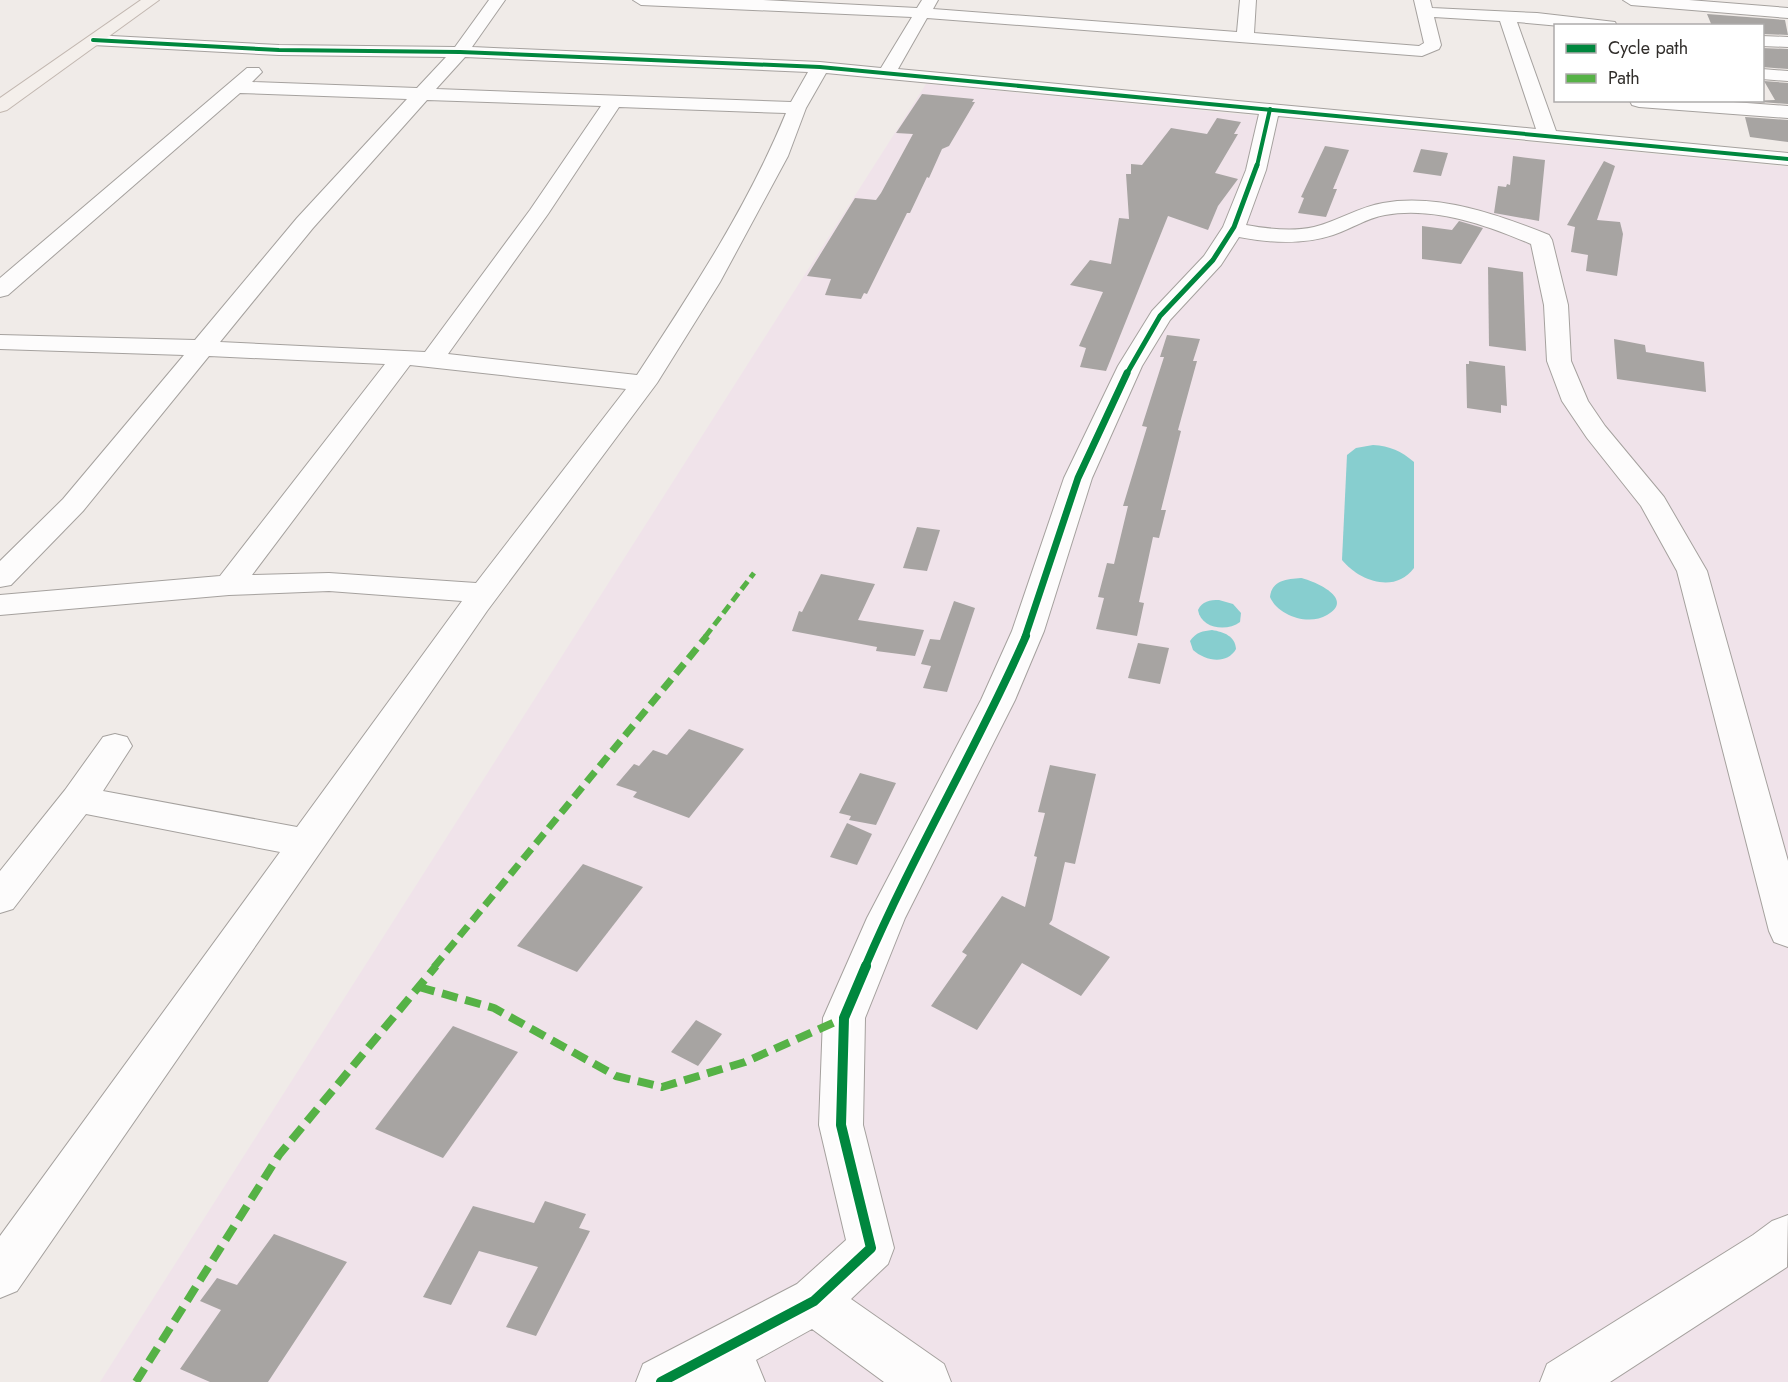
<svg xmlns="http://www.w3.org/2000/svg" width="1788" height="1382" font-family="Jost,sans-serif">
<style>
.medical{fill:#f0e3ea}
.water{fill:#87cecf}
.building{fill:#a7a4a2}
.lines{fill:none;stroke-linecap:round;stroke-linejoin:round}
.minor-casing{stroke:#a5a19e;stroke-width:2}
.major-casing{stroke:#c2b7b0;stroke-width:2}
.minor{fill:#fdfcfc;fill-rule:evenodd}
.major{fill:#f4efeb;fill-rule:evenodd}
.quiet-far2{stroke:#56b246;stroke-width:5;stroke-dasharray:10 5;stroke-linecap:butt}
.quiet-far1{stroke:#56b246;stroke-width:7;stroke-dasharray:13 7;stroke-linecap:butt}
.quiet{stroke:#56b246;stroke-width:8;stroke-dasharray:16 8;stroke-linecap:butt}
.cycleway-far4-casing{stroke:#fff;stroke-width:6}
.cycleway-far3-casing{stroke:#fff;stroke-width:8}
.cycleway-far2-casing{stroke:#fff;stroke-width:10}
.cycleway-far1-casing{stroke:#fff;stroke-width:12}
.cycleway-casing{stroke:#fff;stroke-width:14}
.cycleway-far4{stroke:#00873e;stroke-width:4}
.cycleway-far3{stroke:#00873e;stroke-width:5}
.cycleway-far2{stroke:#00873e;stroke-width:7}
.cycleway-far1{stroke:#00873e;stroke-width:8}
.cycleway{stroke:#00873e;stroke-width:10}
</style>
<rect width="100%" height="100%" fill="#f0ebe8"/>
<path class="medical" d="M926,84L1788,167V1382H100Z"/>
<g class="water">
<path d="M1373,445C1390,446 1401,451 1414,462V568C1395,594 1359,581 1342,560L1347,455L1356,448Z"/>
<path d="M1301,578C1315,581 1356,599 1327,615C1309,626 1278,616 1270,597C1272,580 1287,579 1301,578Z"/>
<path d="M1219,600L1233,604L1241,613L1240,622C1227,632 1201,629 1198,610C1202,601 1210,600 1219,600Z"/>
<path d="M1212,630C1224,632 1235,636 1236,649C1227,665 1205,661 1193,650L1190,641C1196,632 1203,631 1212,630Z"/>
</g>
<g class="building">
<path d="M1707,14L1785,20L1788,35L1762,34V26H1712Z"/>
<path d="M1762,48L1788,49V69L1762,67Z"/>
<path d="M1764,81L1788,83V104L1748,101L1775,100Z"/>
<path d="M922,94L974,99L972,102H975L949,146L942,149L929,178L927,177L910,213H907L867,294L864,293L861,299L825,295L831,279L807,276L855,198L876,200L881,193L913,134L896,133Z"/>
<path d="M1745,117L1788,120V142L1750,137Z"/>
<path d="M1217,118L1241,122L1234,134H1238L1215,173L1238,179L1218,206L1208,230L1168,216L1106,371L1080,367L1086,348L1079,346L1103,292L1070,285L1090,260L1111,264L1119,218L1129,219L1126,174H1131V164L1142,165L1171,128L1207,134Z"/>
<path d="M1325,146L1349,150L1333,189H1337L1326,217L1298,213L1304,198L1301,197Z"/>
<path d="M1421,149L1448,153L1441,176L1413,172Z"/>
<path d="M1513,156L1545,160L1539,221L1494,213L1498,186L1506,187L1507,184L1510,185Z"/>
<path d="M1604,161L1615,166L1597,220L1620,222L1623,234L1617,276L1586,271L1588,255L1571,252L1575,227L1567,225Z"/>
<path d="M1459,221L1483,228L1461,264L1422,259V226L1452,230Z"/>
<path d="M1488,267L1523,272L1526,351L1489,346Z"/>
<path d="M1167,335L1200,339L1193,361H1197L1178,430L1181,431L1161,510H1166L1159,538L1153,537L1139,602L1144,603L1137,636L1096,629L1104,598L1098,597L1107,563L1114,564L1128,506H1123L1147,427L1142,426L1164,357H1160Z"/>
<path d="M1614,339L1645,345L1646,352L1704,362L1706,392L1617,379Z"/>
<path d="M1469,361L1505,366L1507,406L1501,405V413L1467,408L1466,364H1469Z"/>
<path d="M917,527L940,530L927,571L903,568Z"/>
<path d="M821,574L875,584L858,620L924,630L915,656L876,651L877,647L792,631L799,611L802,612Z"/>
<path d="M954,601L975,608L947,692L923,688L931,666L921,664L930,639L940,640Z"/>
<path d="M1138,643L1169,648L1160,684L1128,678Z"/>
<path d="M689,729L744,749L689,818L633,797L637,792L616,785L634,764L639,766L653,750L667,755Z"/>
<path d="M1050,765L1096,774L1075,864L1065,862L1052,920L1049,924L1110,957L1081,996L1022,963L977,1030L931,1006L967,955L962,952L1002,896L1025,907L1037,857L1034,856L1045,813L1038,812Z"/>
<path d="M860,773L896,783L876,825L849,820L851,816L839,813Z"/>
<path d="M847,823L872,834L857,865L830,857Z"/>
<path d="M583,864L643,887L577,972L517,946Z"/>
<path d="M696,1020L722,1034L698,1066L671,1052Z"/>
<path d="M453,1026L518,1052L443,1158L375,1129Z"/>
<path d="M545,1201L586,1214L579,1228L590,1231L536,1336L506,1327L538,1267L479,1251L451,1305L423,1297L473,1206L534,1223Z"/>
<path d="M274,1234L347,1262L268,1382H210L180,1369L221,1310L200,1301L217,1278L237,1285Z"/>
</g>
<g class="lines">
<g class="minor-casing">
<g id="minor">
<path d="M489,0H505L472,47L820,62L881,68L912,17L641,5L633,0H763L917,8L922,0H938L933,9L1237,32L1240,0H1256L1254,33L1419,46L1424,43L1414,0H1430L1432,8L1537,13L1615,22L1617,26H1560L1517,22L1556,131L1788,153V165L1278,116L1266,170L1246,225C1268,229 1292,232 1314,227C1338,221 1359,207 1383,203C1438,193 1499,215 1549,235L1552,240L1568,305L1571,361L1588,401L1605,426L1664,497L1707,571L1788,861V947L1774,942L1769,931L1677,571L1641,506L1587,438L1562,401L1547,361L1544,305L1531,244C1487,225 1433,206 1385,215C1367,218 1351,229 1333,235C1302,245 1270,243 1239,237L1221,265L1170,320L1142,366L1092,478L1044,631L1015,700L905,918L865,1018L863,1125L894,1248L888,1264L851,1299L944,1364L951,1382H884L812,1329L756,1360L765,1382H636L643,1364L797,1284L846,1240L819,1125L823,1018L867,918L981,700L1012,631L1064,478L1118,366L1152,311L1204,256L1223,227L1246,170L1259,114L826,73L806,108L788,156L720,282L657,383L487,611L17,1291L0,1298V1236L280,852L86,814L13,909L0,913V871L65,790L103,737L115,734L127,737L132,746L103,791L297,827L462,601L329,591L229,595L0,615V595L220,576L385,364L209,356L83,511L11,585L0,587V561L63,499L184,355L0,349V335L195,340L297,218L407,99L240,93L8,295L0,297V278L247,68H259L262,72L252,82L417,88L446,57L279,55L93,45L85,40L93,35L279,45L455,47ZM1434,17L1500,21L1536,129L898,69L927,18L1422,56L1439,49L1441,45ZM465,57L808,72L791,102L436,89ZM427,100L601,106L530,210L425,352L220,342L313,228ZM619,107L786,113C748,206 692,291 637,375L448,354L548,214ZM410,365L626,389L476,583L329,573L252,575Z"/>
<path d="M1623,0H1689L1788,8V18L1631,5Z"/>
<path d="M1762,36L1788,37V47L1762,46Z"/>
<path d="M1762,69L1788,71V81L1762,79Z"/>
<path d="M1707,100L1788,106V118L1639,107L1632,105L1630,101Z"/>
<path d="M1788,1215L1787,1267L1610,1382H1540L1547,1364L1753,1235L1772,1221Z"/>
</g>
</g>
<g class="major-casing">
<path id="major" d="M141,0H159L7,110L0,112V98Z"/>
</g>
<use href="#minor" class="minor"/>
<use href="#major" class="major"/>
<path class="quiet-far2" d="M705,637L754,573"/>
<path class="quiet-far1" d="M434,967L707,636"/>
<g class="quiet">
<path d="M419,987L494,1008L616,1076L662,1087L745,1062L844,1018"/>
<path d="M136,1382L279,1155L436,966"/>
</g>
<g class="cycleway-far4-casing">
<g id="cycleway-far4">
<path d="M93,40L279,50L460,52L820,67L1788,159"/>
<path d="M1257,166L1270,109"/>
</g>
</g>
<g class="cycleway-far3-casing">
<path id="cycleway-far3" d="M1126,375L1160,316L1213,260L1234,227L1257,165"/>
</g>
<g class="cycleway-far2-casing">
<path id="cycleway-far2" d="M1025,637L1078,478L1127,373"/>
</g>
<g class="cycleway-far1-casing">
<path id="cycleway-far1" d="M865,967C913,854 977,748 1026,636"/>
</g>
<g class="cycleway-casing">
<path id="cycleway" d="M661,1382L814,1301L871,1248L841,1125L844,1018L866,966"/>
</g>
<use href="#cycleway-far4" class="cycleway-far4"/>
<use href="#cycleway-far3" class="cycleway-far3"/>
<use href="#cycleway-far2" class="cycleway-far2"/>
<use href="#cycleway-far1" class="cycleway-far1"/>
<use href="#cycleway" class="cycleway"/>
</g>
<rect x="1554" y="24" width="210" height="78" fill="#ffffff" stroke="#adabaa" stroke-width="1.5"/>
<rect x="1566" y="44" width="30" height="9" fill="#00873e" stroke="#adabaa" stroke-width="1.5"/>
<text x="1608" y="54" font-size="18" fill="#312e2b">Cycle path</text>
<rect x="1566" y="74" width="30" height="9" fill="#56b246" stroke="#adabaa" stroke-width="1.5"/>
<text x="1608" y="84" font-size="18" fill="#312e2b">Path</text>
</svg>
